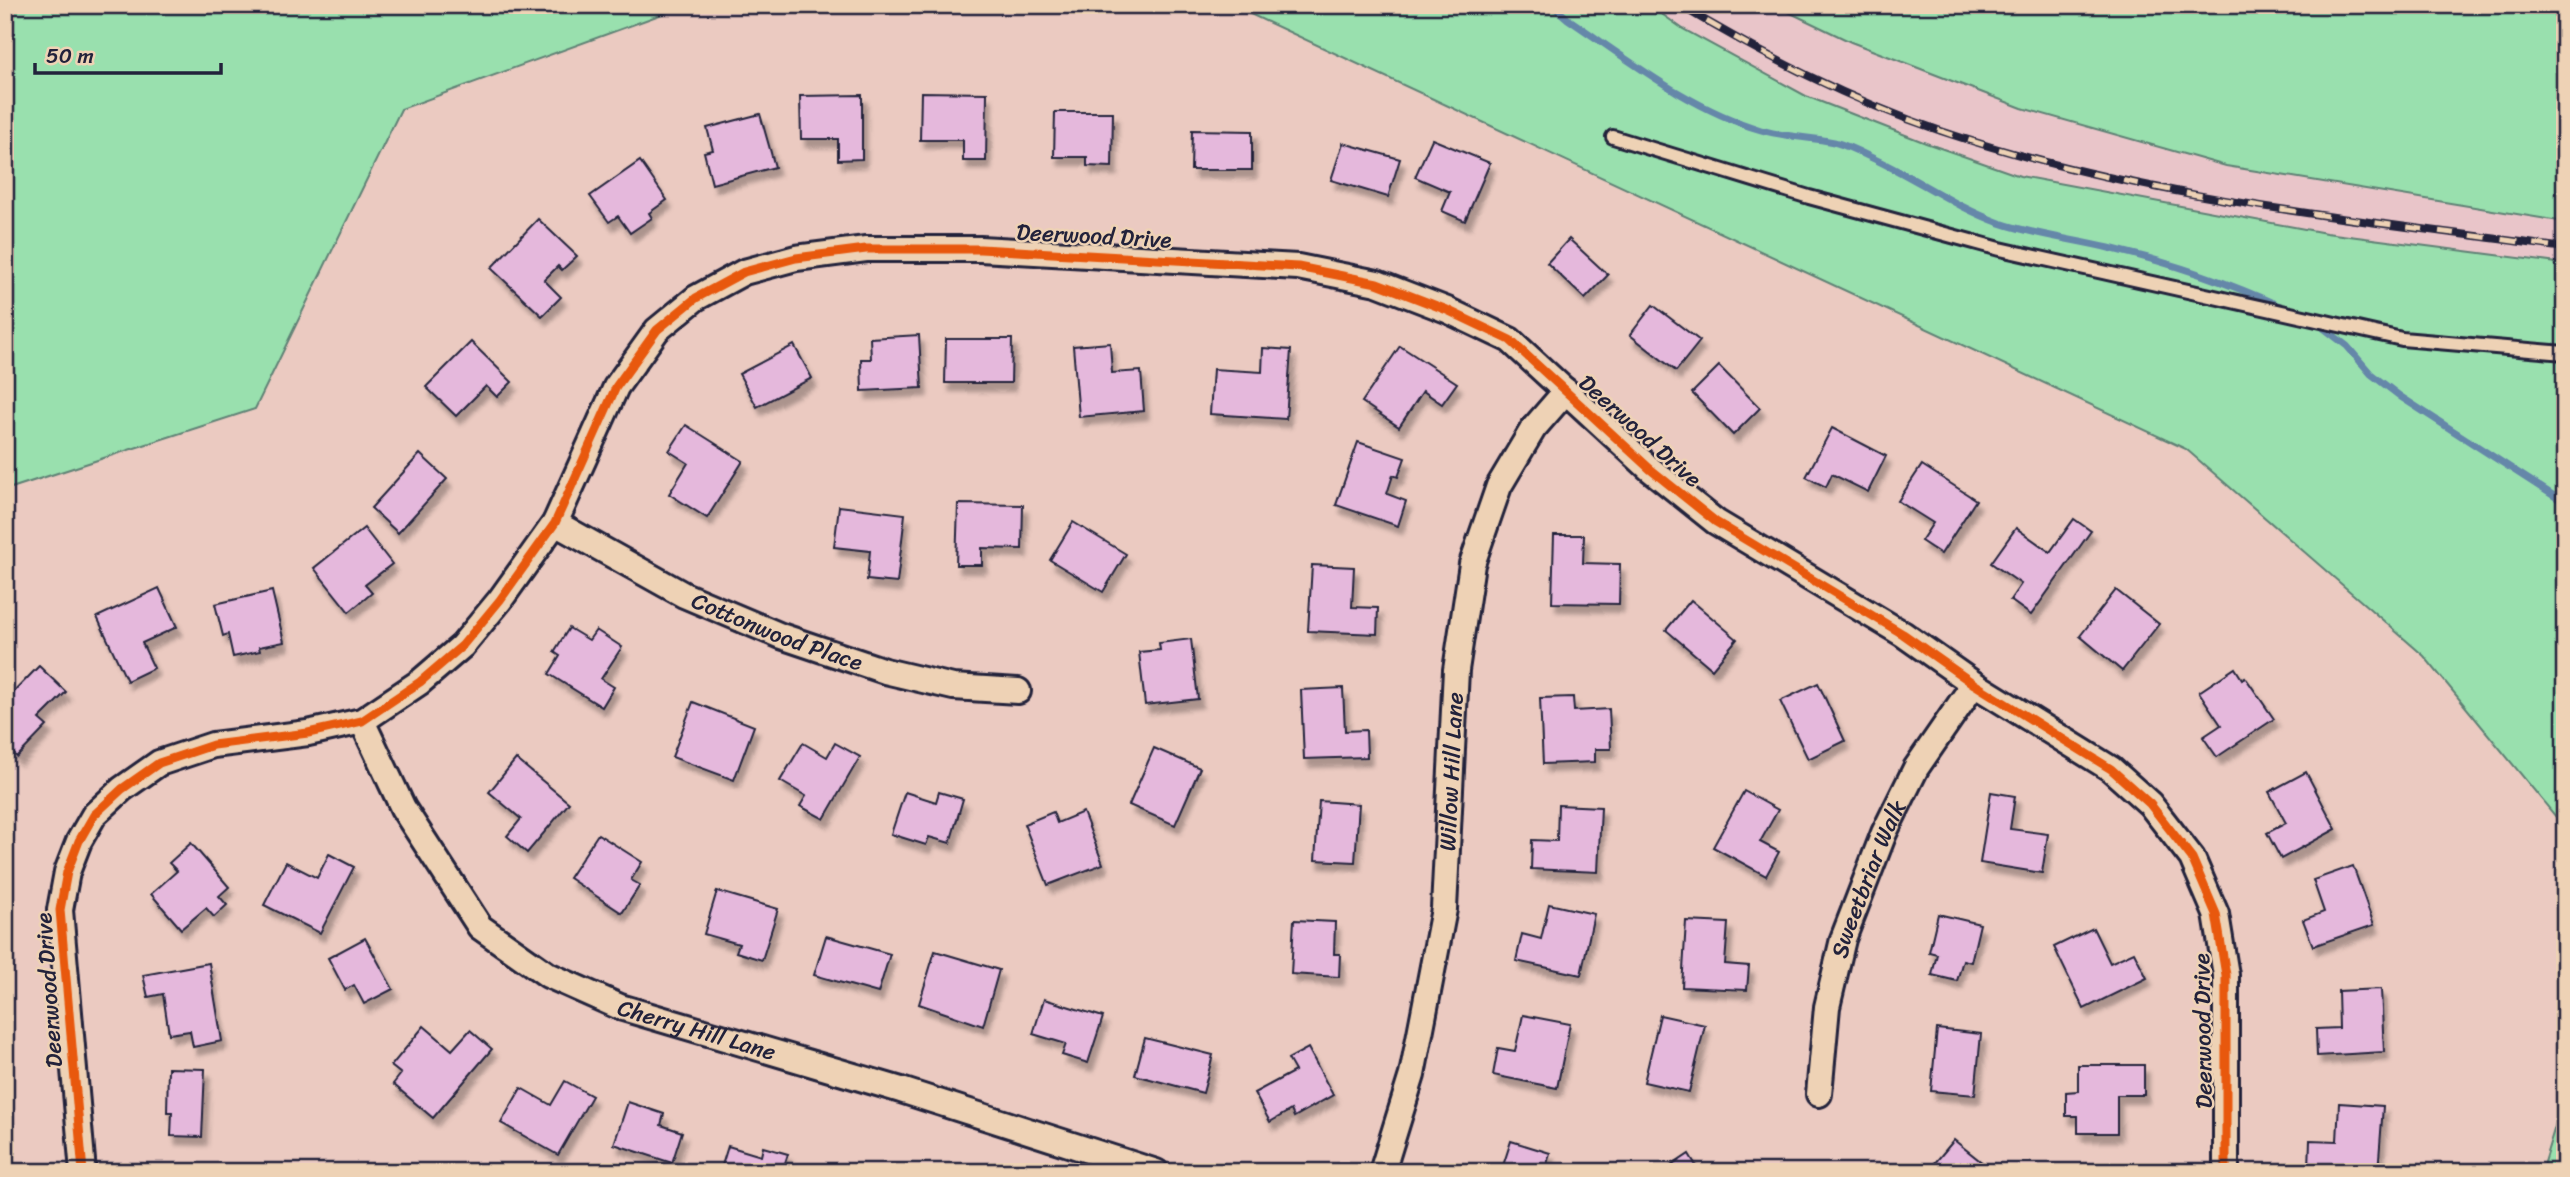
<svg xmlns="http://www.w3.org/2000/svg" width="2570" height="1177" font-family="Sriracha,sans-serif">
<style>
.built{fill:#e9c5c9}
.green{fill:#99e0ae;stroke:#5e8174;stroke-width:2}
.lines{fill:none;stroke-linecap:round;stroke-linejoin:round}
.stream{stroke:#6587a9;stroke-width:7}
.building{fill:#e5b8dc;stroke:#22223b;stroke-width:2;filter:url(#shadow)}
.lane-casing{stroke:#22223b;stroke-width:18}
.street-casing{stroke:#22223b;stroke-width:30}
.lane{stroke:#eed2b5;stroke-width:12}
.street{stroke:#eed2b5;stroke-width:24}
.rail-casing{stroke:#22223b;stroke-width:8}
.rail{stroke:#eed2b5;stroke-width:5;stroke-dasharray:16;stroke-linecap:butt}
.cycleway-casing{stroke:#eed2b5;stroke-width:13}
.cycleway{stroke:#e8590c;stroke-width:9}
.labels{text-anchor:middle;dominant-baseline:central;stroke-width:5;stroke-linejoin:round;paint-order:stroke}
.street-label{font-size:23px;fill:#22223b;stroke:#eed2b5}
</style>
<defs>
<filter id="shadow"><feDropShadow dx="4.5" dy="8" stdDeviation="2" flood-color="#0004"/></filter>
</defs>
<rect width="100%" height="100%" fill="#ebcac1"/>
<filter id="ink" filterUnits="userSpaceOnUse"><feTurbulence type="fractalNoise" baseFrequency=".0143" numOctaves="2"/><feDisplacementMap in="SourceGraphic" scale="14" xChannelSelector="R" yChannelSelector="G"/><feConvolveMatrix kernelMatrix="1 2 1 2 8 2 1 2 1" color-interpolation-filters="sRGB"/></filter>
<g filter="url(#ink)">
<path class="built" d="M1649,5H1774L1852,42L2022,108L2226,166L2565,222V264L2326,233L2020,176L1926,143L1806,96L1683,29Z"/>
<g class="green">
<path d="M5,5H687L401,109L255,409L5,490Z"/>
<path d="M1231,5H1649L1683,29L1806,96L1926,143L2020,176L2326,233L2565,264V828L2424,656L2186,449Z"/>
<path d="M1774,5H2565V222L2226,166L2022,108L1851,42Z"/>
<path d="M2565,1094V1172H2541Z"/>
</g>
<g class="lines">
<g class="stream">
<path d="M1552,5L1568,19C1629,60 1690,109 1761,130C1785,137 1810,137 1834,142C1845,145 1858,151 1868,156C1913,176 1953,206 2000,223C2035,235 2072,239 2109,248C2168,262 2228,282 2284,308"/>
<path d="M2317,323L2347,346L2371,374L2401,397L2565,503"/>
</g>
</g>
<g class="building">
<path d="M921,92L987,93L986,161H963V140H920Z"/>
<path d="M862,95V159L838,160V139H801L800,96Z"/>
<path d="M1055,112H1113L1112,167L1087,166V157H1054Z"/>
<path d="M760,114L775,167L712,184L704,152L713,150L707,128Z"/>
<path d="M1192,130L1252,131V170H1191Z"/>
<path d="M1432,139L1490,163L1465,221L1442,211L1450,192L1415,177Z"/>
<path d="M1343,143L1400,159L1388,197L1331,180Z"/>
<path d="M640,161L667,200L649,213L652,218L630,233L618,216L609,222L590,196Z"/>
<path d="M538,219L577,256L562,270L558,266L544,280L561,297L542,316L491,268Z"/>
<path d="M1569,239L1608,275L1585,299L1547,263Z"/>
<path d="M1653,305L1700,341L1676,371L1630,335Z"/>
<path d="M919,335L922,388L862,391L861,359H871L870,338Z"/>
<path d="M946,339H1012L1011,383H945Z"/>
<path d="M471,342L512,382L497,397L486,386L456,416L426,387Z"/>
<path d="M1110,343L1112,373L1141,371L1144,411L1079,417L1073,346Z"/>
<path d="M794,345L812,378L757,407L739,374Z"/>
<path d="M1400,346L1457,383L1442,404L1423,391L1399,427L1362,402Z"/>
<path d="M1263,348L1291,350L1286,419L1210,414L1213,369L1262,372Z"/>
<path d="M1719,366L1760,408L1733,435L1692,393Z"/>
<path d="M686,425L743,461L707,518L669,494L688,463L669,451Z"/>
<path d="M1832,428L1886,456L1868,492L1832,474L1826,487L1806,477Z"/>
<path d="M1358,442L1405,458L1398,477L1393,475L1387,494L1406,501L1398,526L1336,505Z"/>
<path d="M420,454L447,479L398,533L371,508Z"/>
<path d="M1922,465L1976,500L1941,554L1921,541L1933,523L1898,501Z"/>
<path d="M958,504L1023,505L1022,549L982,548V565H956Z"/>
<path d="M839,506L905,514L897,583L867,580L870,551L834,547Z"/>
<path d="M2074,519L2091,531L2031,615L2010,600L2021,584L1991,563L2016,528L2050,552Z"/>
<path d="M1073,522L1126,554L1103,592L1050,560Z"/>
<path d="M364,528L392,564L365,585L372,593L349,612L314,568Z"/>
<path d="M1554,535H1584L1583,563L1620,564L1619,604L1552,603Z"/>
<path d="M1312,565L1354,567L1352,607L1378,608L1377,634L1308,631Z"/>
<path d="M159,588L177,627L142,643L154,668L127,681L97,617Z"/>
<path d="M2116,590L2159,624L2122,671L2080,636Z"/>
<path d="M272,591L284,642L259,647L260,651L233,657L228,634L223,636L215,604Z"/>
<path d="M1691,600L1737,639L1712,669L1666,630Z"/>
<path d="M569,628L589,640L596,630L622,647L601,679L614,687L602,707L549,674L560,656L554,652Z"/>
<path d="M1191,639L1198,699L1145,705L1139,652L1160,650L1159,643Z"/>
<path d="M39,666L66,692L39,719L47,726L17,757L5,745V701Z"/>
<path d="M2235,668L2242,679L2245,677L2274,719L2217,757L2203,737L2221,725L2199,692Z"/>
<path d="M1818,683L1845,741L1808,759L1780,701Z"/>
<path d="M1343,688L1345,731L1366,730L1367,757L1304,759L1301,690Z"/>
<path d="M1573,697L1574,711L1609,709L1611,749H1595V762L1543,764L1540,698Z"/>
<path d="M693,702L754,726L734,780L672,757Z"/>
<path d="M803,743L827,757L835,743L860,757L824,819L800,806L806,796L780,781Z"/>
<path d="M1154,748L1200,768L1175,825L1129,805Z"/>
<path d="M516,759L569,803L527,853L507,836L521,819L489,792Z"/>
<path d="M2306,772L2336,829L2281,859L2267,833L2286,823L2269,792Z"/>
<path d="M1744,791L1778,810L1760,842L1779,852L1766,876L1713,847Z"/>
<path d="M905,792L936,802L939,792L963,799L950,843L929,837L926,845L891,834Z"/>
<path d="M1991,792L2015,796L2010,829L2048,834L2042,873L1980,863Z"/>
<path d="M1319,801L1359,804L1355,862L1315,860Z"/>
<path d="M1558,805L1601,807L1598,872L1531,869L1532,840L1557,841Z"/>
<path d="M1053,812L1057,823L1083,812L1103,864L1048,885L1024,824Z"/>
<path d="M598,834L642,862L631,880L640,885L622,913L569,878Z"/>
<path d="M191,843L229,887L219,896L227,905L214,917L206,908L181,929L151,894L177,871L169,863Z"/>
<path d="M329,854L354,867L320,933L264,905L286,862L317,878Z"/>
<path d="M2353,866L2374,925L2313,946L2303,920L2324,912L2313,880Z"/>
<path d="M717,891L778,909L762,960L736,952L739,944L704,934Z"/>
<path d="M1549,904L1594,914L1581,975L1516,961L1522,934L1541,939Z"/>
<path d="M1938,914L1980,924L1971,962L1963,960L1957,981L1932,975L1937,954L1929,952Z"/>
<path d="M1294,920L1335,922L1334,954H1340L1339,977L1291,974Z"/>
<path d="M1686,921L1728,923L1725,964L1749,966L1747,990L1682,987Z"/>
<path d="M2093,928L2110,963L2134,952L2147,978L2084,1009L2054,947Z"/>
<path d="M826,936L890,954L878,993L814,975Z"/>
<path d="M365,938L393,989L364,1004L354,985L345,990L328,958Z"/>
<path d="M935,951L999,970L983,1026L919,1004Z"/>
<path d="M209,963L222,1041L193,1047L190,1031L169,1034L163,994L148,997L143,975Z"/>
<path d="M2381,989L2384,1052L2317,1056L2316,1029L2339,1028L2338,991Z"/>
<path d="M1044,999L1103,1017L1088,1063L1062,1055L1066,1044L1033,1034Z"/>
<path d="M1523,1015L1570,1024L1557,1088L1493,1075L1498,1048L1515,1051Z"/>
<path d="M1660,1015L1705,1025L1689,1092L1644,1082Z"/>
<path d="M424,1026L452,1050L470,1030L492,1049L433,1118L393,1084L401,1074L391,1066Z"/>
<path d="M1937,1029L1981,1034L1975,1095L1931,1091Z"/>
<path d="M1145,1038L1213,1055L1203,1093L1135,1075Z"/>
<path d="M1308,1048L1333,1095L1294,1117L1291,1110L1270,1122L1254,1093L1295,1071L1288,1059Z"/>
<path d="M2078,1065H2144V1095H2117V1133H2078V1116H2066V1092L2078,1091Z"/>
<path d="M168,1068L205,1069L202,1137L171,1136L172,1112H167Z"/>
<path d="M565,1081L592,1096L558,1155L501,1123L521,1088L551,1105Z"/>
<path d="M628,1102L664,1114L661,1125L682,1132L672,1163L614,1144Z"/>
<path d="M2339,1103L2383,1106L2378,1172L2309,1168L2310,1140L2337,1141Z"/>
<path d="M1954,1140L1984,1164L1977,1172H1916L1922,1164L1929,1170Z"/>
<path d="M1511,1141L1550,1153L1545,1172H1501Z"/>
<path d="M728,1146L761,1156L763,1147L788,1154L782,1172H720Z"/>
<path d="M1689,1154L1700,1172H1662Z"/>
</g>
<g class="lines">
<g class="lane-casing">
<path id="lane" d="M1613,137L1809,197L2000,249L2402,339L2565,353"/>
</g>
<g class="street-casing">
<g id="street">
<path id="s1" d="M555,523L684,595L781,636L885,671L953,687L1018,691"/>
<path id="s2" d="M362,721L403,808L480,927L548,975L620,1007L901,1090L1156,1172"/>
<path id="s3" d="M1819,1094L1827,1007L1843,939L1884,833L1916,768L1974,684"/>
<path d="M83,1172L60,910L67,872L79,841L94,815L122,789L159,763L213,745L308,733L362,721L420,682L462,646L500,600L555,523L616,387L657,330L696,298L744,272L796,258L866,249H980L1298,267L1377,283L1447,310L1510,340L1650,469L1716,522L1903,634L1974,684L2111,769L2150,804L2192,858L2216,914L2226,975V1172"/>
<path id="s4" d="M1382,1172L1412,1075L1444,909L1456,670L1472,564L1499,486L1533,429L1566,391"/>
</g>
</g>
<use href="#lane" class="lane"/>
<use href="#street" class="street"/>
<g class="rail-casing">
<path id="rail" d="M1679,5C1763,55 1849,100 1941,131C2142,199 2356,219 2565,248"/>
</g>
<use href="#rail" class="rail"/>
<g class="cycleway-casing">
<path id="cycleway" d="M83,1172L60,910L67,872L79,841L94,815L122,789L159,763L213,745L308,733L362,721L420,682L462,646L500,600L555,523L616,387L657,330L696,298L744,272L796,258L866,249H980L1298,267L1377,283L1447,310L1510,340L1650,469L1716,522L1903,634L1974,684L2111,769L2150,804L2192,858L2216,914L2226,975V1172"/>
</g>
<use href="#cycleway" class="cycleway"/>
</g>
</g>
<g class="labels">
<g class="street-label">
<text transform="translate(1094 236) rotate(3)">Deerwood Drive</text>
<text transform="translate(1640 431) rotate(42)">Deerwood Drive</text>
<text stroke="none"><textPath href="#s1" startOffset="248">Cottonwood Place</textPath></text>
<text stroke="none"><textPath href="#s4" startOffset="408">Willow Hill Lane</textPath></text>
<text stroke="none"><textPath href="#s3" startOffset="222">Sweetbriar Walk</textPath></text>
<text transform="translate(49 990) rotate(-94)">Deerwood Drive</text>
<text stroke="none"><textPath href="#s2" startOffset="480">Cherry Hill Lane</textPath></text>
<text transform="translate(2203 1031) rotate(-91)">Deerwood Drive</text>
</g>
</g>
<rect width="2570" height="1177" fill="none" stroke="#eed2b5" stroke-width="28"/>
<rect x="14" y="14" width="2542" height="1149" fill="none" stroke="#22223b" stroke-width="2.5" filter="url(#ink)"/>
<path d="M35 63v10h186v-10" fill="none" stroke="#22223b" stroke-width="3.5"/>
<text x="46" y="63" font-size="21" fill="#22223b" stroke="#eed2b5" stroke-width="5" paint-order="stroke">50 m</text>
</svg>
